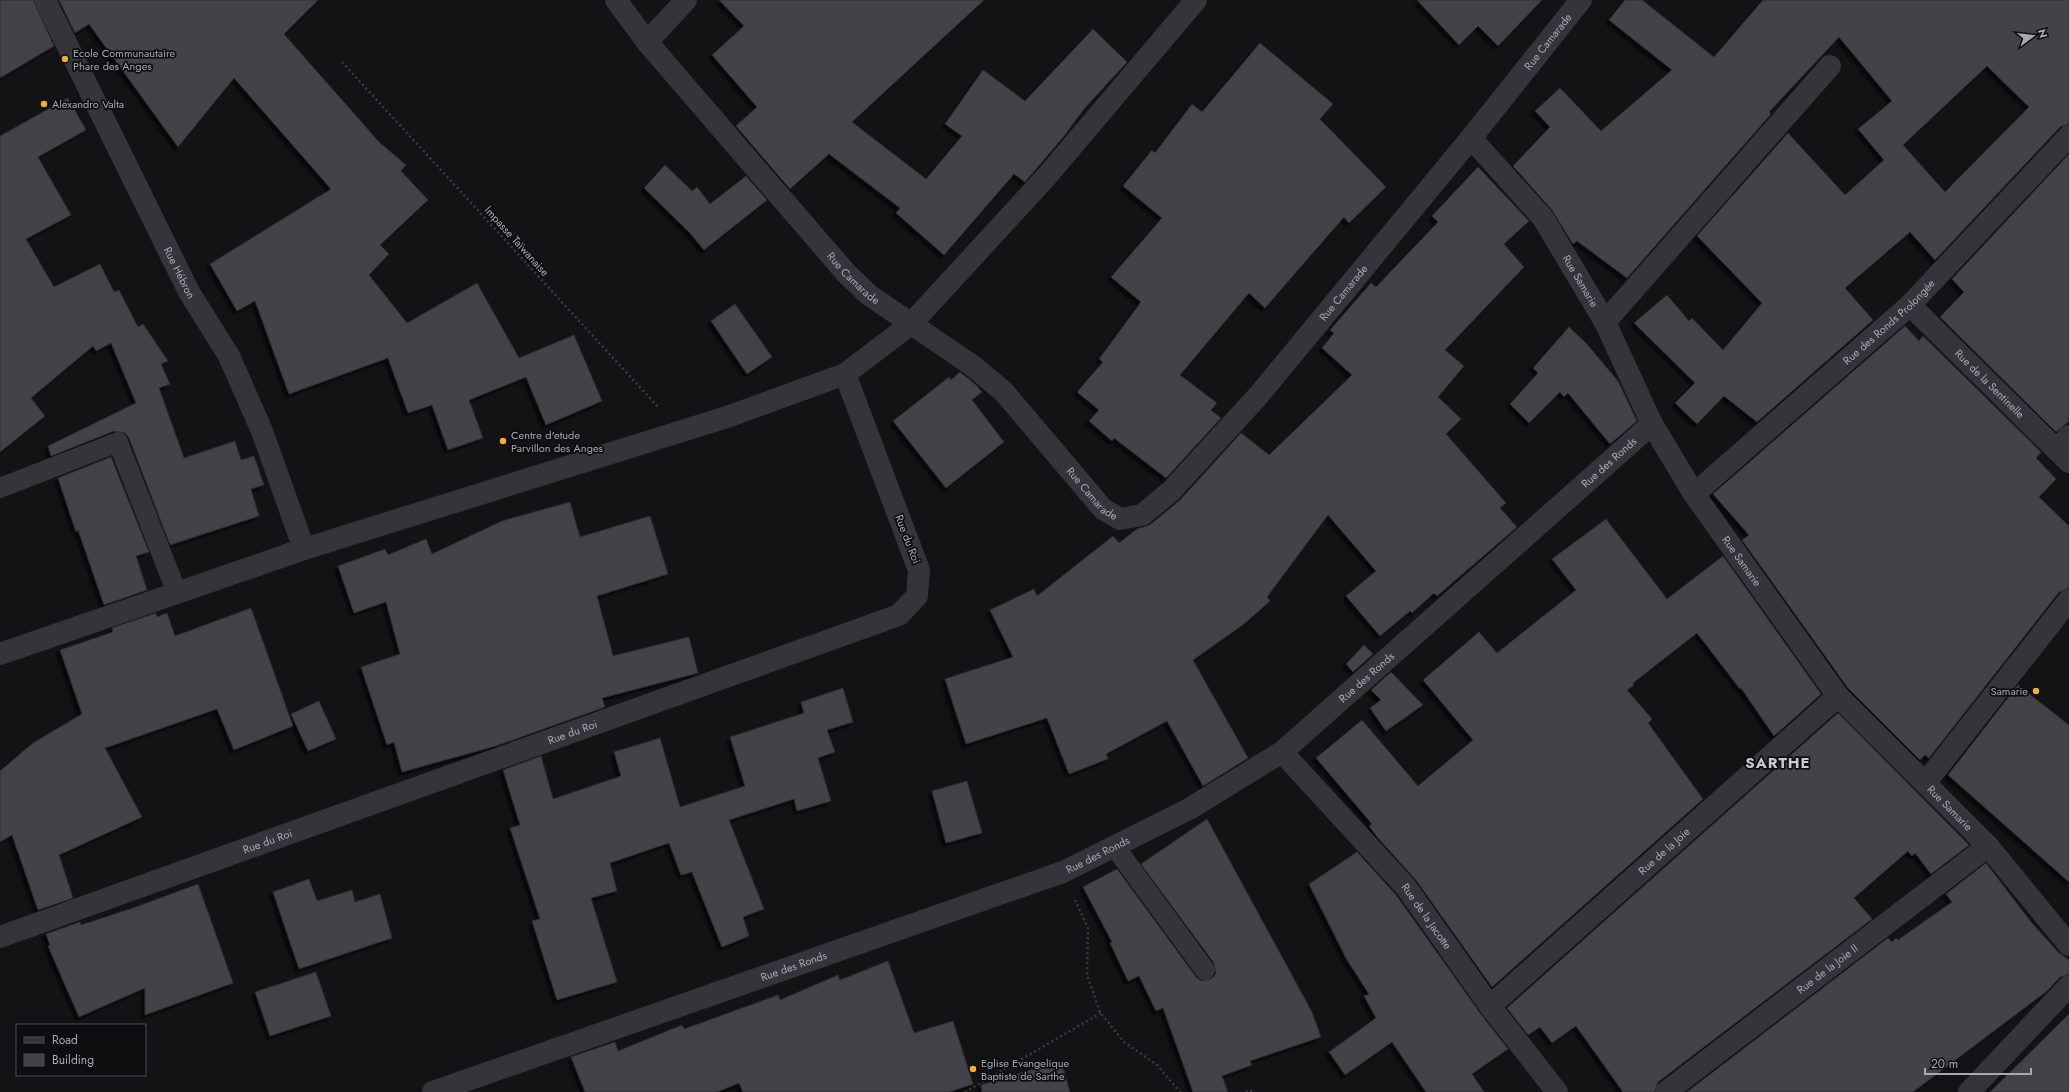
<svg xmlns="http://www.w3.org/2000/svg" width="2069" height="1092" font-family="Jost,sans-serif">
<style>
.building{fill:#424348;stroke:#2d2d31;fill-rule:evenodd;filter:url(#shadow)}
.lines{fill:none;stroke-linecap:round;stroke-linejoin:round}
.path{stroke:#3a3c41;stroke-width:2.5;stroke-dasharray:2 3;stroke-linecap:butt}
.service{stroke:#34353a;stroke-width:20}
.minor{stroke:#34353a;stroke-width:22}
.poi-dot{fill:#eeaf32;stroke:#0e0e10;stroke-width:1.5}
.labels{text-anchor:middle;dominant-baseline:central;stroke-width:3.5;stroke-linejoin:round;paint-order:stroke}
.street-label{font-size:11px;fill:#a5aab5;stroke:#0e0e10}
.poi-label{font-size:11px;fill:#a5aab5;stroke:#0e0e10;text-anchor:start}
.district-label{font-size:15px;font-weight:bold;letter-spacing:1px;fill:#c6c9d1;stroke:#0e0e10}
</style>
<defs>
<filter id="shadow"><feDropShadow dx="-3.5" dy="3.5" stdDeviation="1" flood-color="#0009"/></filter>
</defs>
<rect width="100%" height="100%" fill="#131315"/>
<g class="building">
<path d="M0,0H33L54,46L0,78Z"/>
<path d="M59,0H318L284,34L379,142L406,165L401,171L428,200L380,245L389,254L369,275L407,323L477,283L519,358L574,335L602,401L546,425L526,377L469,400L483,438L448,450L432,405L408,413L388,358L289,394L255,301L237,311L210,264L331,189L234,78L178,147L89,24L75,33Z"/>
<path d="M719,0H984L852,122L926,179L962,136L945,124L983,70L1025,101L1093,29L1127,62L1084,109L1064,136L1025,182L1014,174L944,255L896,213L900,208L829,154L790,189L736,126L757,107L712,55L744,26Z"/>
<path d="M1417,0H1542L1498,46L1478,26L1459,45Z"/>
<path d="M1625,0H1642L1714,57L1763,0H2069V124L2060,127L1935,260L1910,232L1845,288L1873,320L1757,422L1724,396L1697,424L1675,403L1695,383L1634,323L1667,295L1689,321L1692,318L1723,350L1762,303L1697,236L1788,133L1845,195L1884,160L1858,129L1892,101L1839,37L1769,112L1771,114L1627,278L1577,241L1573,244L1552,210L1513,166L1550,127L1535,111L1560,88L1601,131L1672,70L1609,20ZM1987,66L2029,107L1945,192L1903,145Z"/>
<path d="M1260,43L1333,104L1320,119L1386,187L1349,223L1344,217L1265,308L1249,293L1180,375L1217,403L1211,410L1221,418L1166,478L1114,438L1112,441L1089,421L1099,410L1077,392L1103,362L1099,359L1141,302L1111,277L1162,218L1123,186L1152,150L1155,153L1192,104L1202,112Z"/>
<path d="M68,98L86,130L38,157L71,215L26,239L54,287L100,264L114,292L119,290L138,327L143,324L168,361L161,364L170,384L159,388L184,458L235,441L241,460L254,456L264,485L251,489L259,516L170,545L129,438L125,433L114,431L51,456L48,446L136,403L111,343L96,351L93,346L31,398L45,416L0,452V136Z"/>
<path d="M2069,154V421L2056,432L1940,317L1964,292L1952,279Z"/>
<path d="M665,165L692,191L697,187L710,204L746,176L767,200L704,250L690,233L644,188Z"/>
<path d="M1478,167L1529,221L1504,244L1524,267L1445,350L1464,366L1438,397L1461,419L1446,434L1506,503L1500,508L1517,527L1437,596L1434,593L1412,613L1410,611L1380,636L1346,596L1376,571L1328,515L1267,597L1270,601L1244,624L1193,660L1248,758L1203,786L1167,721L1106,754L1108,759L1069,774L1047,718L966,744L945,679L1013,657L990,610L1034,589L1037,596L1113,536L1119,543L1137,529L1150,525L1180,500L1241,433L1269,455L1352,375L1322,348L1334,333L1330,330L1371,283L1376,287L1438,222L1432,216Z"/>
<path d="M735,304L772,357L747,374L711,321Z"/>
<path d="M1905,326L1919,341L1923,336L2041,452L2036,458L2056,479L2039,497L2069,526V588L2059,592L1929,758L1925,755L1920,760L1848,688L1742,540L1749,535L1713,494Z"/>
<path d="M1569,327L1586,343L1618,381L1637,421L1610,444L1568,393L1564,397L1560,392L1529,423L1510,404L1538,373L1533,368Z"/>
<path d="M960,372L976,385L982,392L972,400L1004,442L946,488L893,421L949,377L951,380Z"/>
<path d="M111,457L149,552L136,556L147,590L104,605L78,530L76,532L58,478Z"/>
<path d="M570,502L580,537L650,516L668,574L597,596L613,656L689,637L698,673L602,698L605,707L496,746L402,772L394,742L387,745L361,667L400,654L386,602L354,613L338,566L385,549L388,555L426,539L432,554L502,521Z"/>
<path d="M1606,519L1667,599L1723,556L1821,694L1774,736L1741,688L1740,689L1697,633L1633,683L1634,685L1627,690L1652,719L1648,723L1703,799L1492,987L1416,880L1378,838L1369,826L1372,824L1316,758L1362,720L1418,786L1473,740L1423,680L1479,632L1497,653L1576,590L1552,559Z"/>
<path d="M251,608L293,726L234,750L217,709L105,748L142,817L59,855L73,898L38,910L12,835L0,842V771L33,743L82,714L60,650L113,632L112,628L156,613L157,617L167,613L175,636Z"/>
<path d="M1364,645L1373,654L1353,672L1346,664Z"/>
<path d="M1391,672L1423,705L1386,731L1370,708L1381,700L1371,690Z"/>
<path d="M2018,685L2069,725V882L1948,775Z"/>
<path d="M843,688L853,722L827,730L835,752L818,758L831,801L797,811L794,799L729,820L764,909L743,917L749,936L722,947L692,872L681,875L669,843L610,863L617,891L591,898L617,982L557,1000L532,921L540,919L510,828L520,825L503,770L541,756L553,799L621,776L614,752L660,738L680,807L745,786L730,737L804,713L801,702Z"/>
<path d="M319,701L336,739L308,751L291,714Z"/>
<path d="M1838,713L1969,845L1931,874L1915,853L1912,856L1908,851L1854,898L1872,919L1658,1082L1654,1092H1623L1576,1026L1552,1043L1540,1027L1528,1035L1507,1008Z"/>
<path d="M967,781L982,833L946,843L932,791Z"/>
<path d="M1207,819L1312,1012L1321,1037L1250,1061L1252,1065L1222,1076L1228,1092H1193L1163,1008L1156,1011L1139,976L1128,981L1110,943L1112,942L1083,887L1117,869L1196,977L1201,981L1211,979L1216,974L1214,963L1141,864Z"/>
<path d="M1357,852L1396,895L1480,1013L1508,1049L1472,1074L1484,1092H1426L1392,1042L1345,1075L1329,1052L1376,1018L1364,996L1369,994L1347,960L1309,884Z"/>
<path d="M1986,863L2031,922L2059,953L2069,960V974L2060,977L2047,991L1913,1092H1687L1888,938L1892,942L1896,938L1898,940L1952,902L1946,894Z"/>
<path d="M309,879L317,901L352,890L355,902L380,894L392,938L299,969L273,892Z"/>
<path d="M198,884L233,983L145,1015V988L79,1017L48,946L50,945L46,934L80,922L81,925L133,908Z"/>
<path d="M888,961L914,1033L953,1021L973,1084L949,1092H743L739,1083L717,1092H585L571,1057L615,1042L618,1051L682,1025L684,1029L778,995L780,1000L838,975L840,980Z"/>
<path d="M316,972L331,1016L270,1036L255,992Z"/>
<path d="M2069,1014V1092H1990Z"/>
<path d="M1061,1061L1070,1092H982L981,1085Z"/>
</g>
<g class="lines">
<g class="path">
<path d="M342,62L658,407"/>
<path d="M1075,900L1088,928L1087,975L1100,1012L1124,1042L1157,1065L1180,1092"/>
<path d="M965,1092L1101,1013"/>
<path d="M1246,1092L1250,1090L1252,1092"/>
</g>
<g class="service">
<path d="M0,488L118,442L177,593"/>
<path d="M1115,847L1205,970"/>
</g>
<g class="minor">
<path id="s1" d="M45,0L189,292L229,356L262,431L304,549"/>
<path id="s2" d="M616,0L647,42L846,273L869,295L973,366L1004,392L1103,509L1120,519L1142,515L1171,491L1258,396L1471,138L1581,0"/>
<path d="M647,42L686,0"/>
<path id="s3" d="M1471,138L1543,218L1605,322L1652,424L1694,494L1838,696L1988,846L2069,945"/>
<path id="s4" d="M1910,305L2069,462"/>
<path d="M1605,322L1830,66"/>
<path d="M2057,450L2069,436"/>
<path id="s5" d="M1694,494L1910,305L2069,136"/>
<path d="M0,654L304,549L727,417L845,374L911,324L1047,176L1196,0"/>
<path id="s6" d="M1282,752L1406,887L1490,1006L1557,1092"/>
<path d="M1926,782L2069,600"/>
<path id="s7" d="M0,937L899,615L917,596L919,570L845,374"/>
<path id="s8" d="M1490,1006L1838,696"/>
<path id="s9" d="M433,1092L1063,872L1189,809L1282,752L1652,424"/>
<path id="s10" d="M1666,1092L1988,846"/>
<path d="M1969,1092L2069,986"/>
</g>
</g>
<g class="poi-dot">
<circle cx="65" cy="59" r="4"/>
<circle cx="44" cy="104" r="4"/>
<circle cx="503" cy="441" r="4"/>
<circle cx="2036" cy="691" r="4"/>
<circle cx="973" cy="1069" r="4"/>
</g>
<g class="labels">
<g class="street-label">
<text stroke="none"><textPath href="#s2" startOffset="1375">Rue Camarade</textPath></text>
<text transform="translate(517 241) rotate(48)">Impasse Taïwanaise</text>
<text stroke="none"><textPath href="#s1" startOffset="304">Rue Hébron</textPath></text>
<text stroke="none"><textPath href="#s2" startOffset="366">Rue Camarade</textPath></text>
<text stroke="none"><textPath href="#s3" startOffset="181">Rue Samarie</textPath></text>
<text stroke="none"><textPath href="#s2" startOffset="1051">Rue Camarade</textPath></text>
<text stroke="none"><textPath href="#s5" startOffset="260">Rue des Ronds Prolongée</textPath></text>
<text stroke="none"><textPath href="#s4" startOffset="112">Rue de la Sentinelle</textPath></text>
<text stroke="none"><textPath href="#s9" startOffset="1354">Rue des Ronds</textPath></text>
<text stroke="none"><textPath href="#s2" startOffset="690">Rue Camarade</textPath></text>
<text transform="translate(908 539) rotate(69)">Rue du Roi</text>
<text stroke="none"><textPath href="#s3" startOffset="505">Rue Samarie</textPath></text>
<text stroke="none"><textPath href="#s9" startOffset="1030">Rue des Ronds</textPath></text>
<text stroke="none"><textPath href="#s7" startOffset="608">Rue du Roi</textPath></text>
<text stroke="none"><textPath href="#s3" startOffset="829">Rue Samarie</textPath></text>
<text stroke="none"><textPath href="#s7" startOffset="284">Rue du Roi</textPath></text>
<text stroke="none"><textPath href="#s8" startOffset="233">Rue de la Joie</textPath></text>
<text stroke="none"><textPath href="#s9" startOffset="706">Rue des Ronds</textPath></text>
<text stroke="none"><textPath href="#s6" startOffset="219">Rue de la Jacotte</textPath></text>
<text stroke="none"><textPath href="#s9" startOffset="382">Rue des Ronds</textPath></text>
<text stroke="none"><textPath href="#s10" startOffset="203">Rue de la Joie II</textPath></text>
</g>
<g class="poi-label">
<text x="73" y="53">Ecole Communautaire<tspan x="73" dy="13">Phare des Anges</tspan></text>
<text x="52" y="104">Alexandro Valta</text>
<text x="511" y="435">Centre d'etude<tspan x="511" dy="13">Parvillon des Anges</tspan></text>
<text x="2028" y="691" text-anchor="end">Samarie</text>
<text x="981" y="1063">Eglise Evangelique<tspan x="981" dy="13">Baptiste de Sarthe</tspan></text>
</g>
<g class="district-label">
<text x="1778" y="763">SARTHE</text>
</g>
</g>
<rect x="16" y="1024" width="130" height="52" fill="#0e0e10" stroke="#4a4c52"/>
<rect x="24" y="1037" width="20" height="6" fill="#34353a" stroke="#4a4c52"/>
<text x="52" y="1044" font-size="12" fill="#a5aab5">Road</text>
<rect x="24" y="1054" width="20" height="12" fill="#424348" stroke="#4a4c52"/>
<text x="52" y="1064" font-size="12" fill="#a5aab5">Building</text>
<g transform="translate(2033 36) rotate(75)" stroke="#0e0e10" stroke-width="3" paint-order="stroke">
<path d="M0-3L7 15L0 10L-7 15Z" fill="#a5aab5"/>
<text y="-6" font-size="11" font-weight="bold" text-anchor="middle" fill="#a5aab5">N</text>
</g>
<path d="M1925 1068v6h106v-6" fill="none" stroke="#a5aab5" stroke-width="2"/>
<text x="1931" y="1068" font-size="12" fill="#a5aab5" stroke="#0e0e10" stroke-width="3" paint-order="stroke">20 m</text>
</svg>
